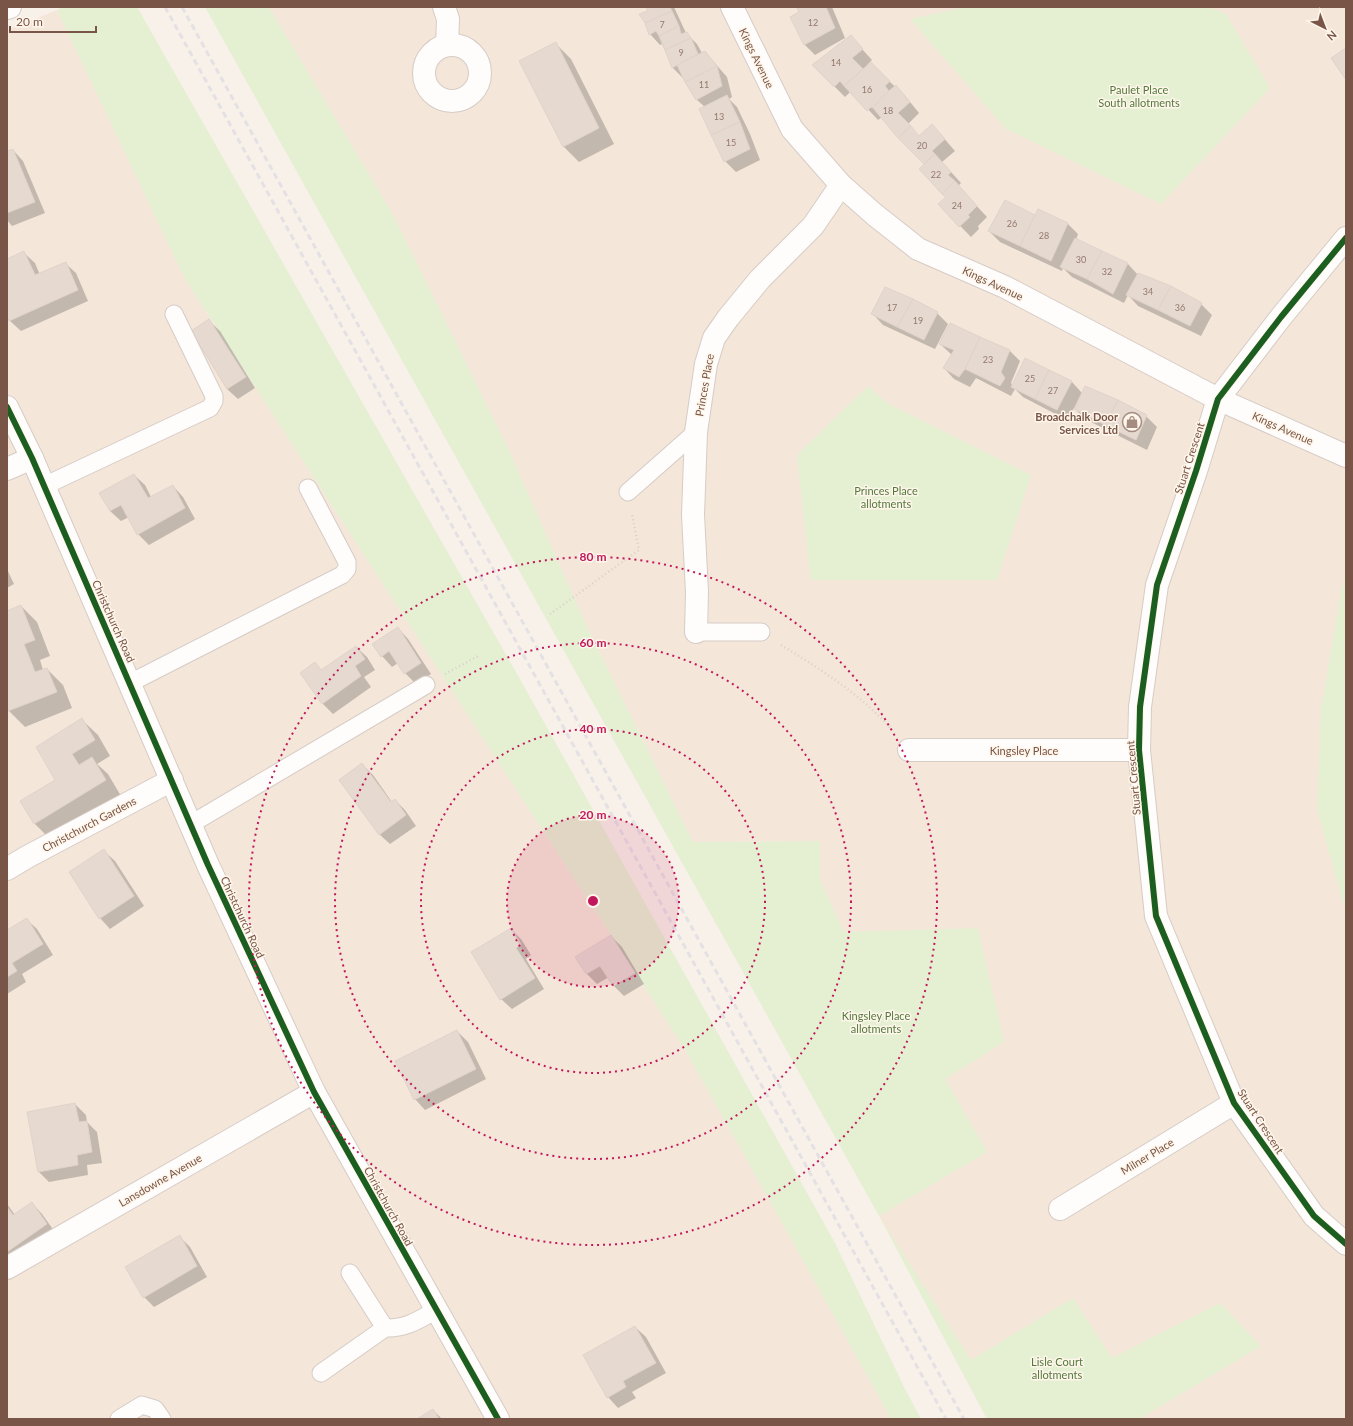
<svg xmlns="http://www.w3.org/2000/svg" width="1353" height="1426" font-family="Lato,sans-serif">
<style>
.residential{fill:#f4e6d9}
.green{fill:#e5efd2}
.shadow{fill:#0003}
.building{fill:#e5d9d0;stroke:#e1d3cb}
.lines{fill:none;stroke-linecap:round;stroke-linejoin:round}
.service-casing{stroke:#d6ccc6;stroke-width:19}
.minor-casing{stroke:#d6ccc6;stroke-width:24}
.tertiary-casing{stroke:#d6ccc6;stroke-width:24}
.path{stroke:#dbd0cb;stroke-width:2.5;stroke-dasharray:1 3;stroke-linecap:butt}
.service{stroke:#fefdfc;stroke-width:17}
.minor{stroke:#fefdfc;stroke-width:22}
.tertiary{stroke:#fefdfc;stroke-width:22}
.rail{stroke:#e4e1e5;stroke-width:3;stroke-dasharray:6 4;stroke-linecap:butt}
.cycleway-casing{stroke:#fff6eb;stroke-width:8}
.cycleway{stroke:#1b5e20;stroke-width:6}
.ring{fill:none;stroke:#c2185b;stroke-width:2;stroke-dasharray:2 4}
.labels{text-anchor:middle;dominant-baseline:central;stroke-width:3;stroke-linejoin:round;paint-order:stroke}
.number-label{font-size:9px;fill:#95786c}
.street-label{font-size:11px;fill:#785547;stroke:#fff6eb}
.park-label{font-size:11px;fill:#52793c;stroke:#fff6eb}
.poi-label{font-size:11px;font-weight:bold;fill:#785547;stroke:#fff6eb;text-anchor:end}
.centre{fill:#c2185b;stroke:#fff6eb;stroke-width:2}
.ring-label{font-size:12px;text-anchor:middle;font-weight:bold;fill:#c2185b;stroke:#fff6eb;stroke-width:3;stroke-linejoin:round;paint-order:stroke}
</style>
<rect width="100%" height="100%" fill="#f8f1e9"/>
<g class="residential">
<path d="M269,7H1346V1419H996L879,1216L987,1152L945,1079L901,931L844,932L820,880V841L693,842L587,627L508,448L392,213Z"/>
<path d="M57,10L185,279L686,1051L882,1402L890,1419H7V30Z"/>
</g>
<g class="green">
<path d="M63,7H137L521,681L835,1243L904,1387L921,1419H890L882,1402L686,1051L185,279L57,10Z"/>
<path d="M205,7H269L392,213L508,448L587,627L693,842L820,841V880L844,932L978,928L1004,1042L945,1079L987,1152L879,1216L971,1360L1073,1298L1112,1358L1220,1303L1261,1346L1139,1419H987L879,1216Z"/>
<path d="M967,7H1209L1226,14L1270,88L1161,204L1006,129L910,19Z"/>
<path d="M868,386L887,403L1031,475L997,580H811L797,455Z"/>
<path d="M1346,575V912L1344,907L1317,809L1321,710L1342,586Z"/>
</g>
<g class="shadow">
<path d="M647,7H674L686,33L697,44L702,53L705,52L727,77L732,97L729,99L737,107L750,134L760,160L736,172L725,161L705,107L697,100L683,78L673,68L662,44L660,45L650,34L649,11Z"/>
<path d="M797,7H832L845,38L815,55L805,45L791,18L800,13Z"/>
<path d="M851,37L872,60L867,65L868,66L871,64L906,97L919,113L908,124L919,137L942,136L955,151L942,162L961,183L958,186L987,217L978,226L979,229L971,237L939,204L947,197L925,164L899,138L882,117L878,120L851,91L845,97L814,66Z"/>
<path d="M555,43L571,59L614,144L579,162L563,146Z"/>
<path d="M13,150L23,161L45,213L12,226L7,220V152Z"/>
<path d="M1006,202L1036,216L1068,224L1078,234L1076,240L1128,264L1138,275L1170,287L1201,304L1212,315L1201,336L1138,306L1128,295L1124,303L1072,277L1063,268L1062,271L1000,242L989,231Z"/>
<path d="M24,253L35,263L40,275L65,263L76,273L88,301L21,331L10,321L7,314V260Z"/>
<path d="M937,313L948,324L935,349L883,325L873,314Z"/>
<path d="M209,321L220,331L255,388L238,399L227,389L192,331Z"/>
<path d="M950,324L1010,351L1020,361L1011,383L1013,386L1025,359L1072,382L1082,393L1146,416L1157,427L1147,450L1085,419L1074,408L1067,420L1023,397L1015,389L1011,396L976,378L970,387L954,379L944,368L952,355L940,344Z"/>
<path d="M134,475L145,485L151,497L173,486L183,497L195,519L149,545L138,534L129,517L121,521L110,511L101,493Z"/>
<path d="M7,569L14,584L7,588Z"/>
<path d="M21,606L37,622L50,656L40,660L43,670L47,669L63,685L72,708L25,727L9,711L7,705V612Z"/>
<path d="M398,628L408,639L431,674L416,684L405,673L398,663L392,667L382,656Z"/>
<path d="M356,647L367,657L375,670L364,677L371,687L333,714L322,703L315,663L322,671Z"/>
<path d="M82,720L98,735L110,756L97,764L108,774L121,796L51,840L35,824L21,802L57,780Z"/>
<path d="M362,764L373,775L392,802L395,800L405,810L416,826L390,844L379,834Z"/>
<path d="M104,851L115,861L144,906L110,929L100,918Z"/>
<path d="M26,919L37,929L53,955L22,974L26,982L7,994V931Z"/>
<path d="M511,929L521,939L531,955L526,959L544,989L512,1009L501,999Z"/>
<path d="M611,936L622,947L644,984L624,996L614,986L609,977L597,984L587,974L577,957Z"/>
<path d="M457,1031L468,1042L486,1079L425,1110L415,1099Z"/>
<path d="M75,1104L86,1115L87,1122L97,1132L102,1163L87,1165L88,1175L49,1182L38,1171Z"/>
<path d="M32,1203L42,1214L57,1235L17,1262L7,1252V1204L15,1215Z"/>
<path d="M179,1236L190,1247L207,1277L154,1307L144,1297Z"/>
<path d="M635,1327L646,1337L666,1373L632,1392L636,1398L618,1408L608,1397Z"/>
<path d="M433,1410L442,1419H419Z"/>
</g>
<g class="building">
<path d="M646,7H670L672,11L645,23L639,14L648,11Z"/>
<path d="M799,7H826L835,28L804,45L790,17L799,12L797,8Z"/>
<path d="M672,11L679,26L659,36L656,31L649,35L645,23Z"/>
<path d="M679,26L681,34L687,32L691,38L665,50L659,36Z"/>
<path d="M851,35L863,49L852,58L863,69L844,86L840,81L834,87L812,65Z"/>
<path d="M691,38L698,54L672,68L665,50Z"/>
<path d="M556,42L599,128L563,147L519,61Z"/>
<path d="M1346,48V80L1331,58Z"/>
<path d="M705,51L717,66L685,82L677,65Z"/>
<path d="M871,62L890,81L885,86L889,91L873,108L871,107L867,111L844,86Z"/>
<path d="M717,66L722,86L696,100L685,82Z"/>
<path d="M896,85L910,102L898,113L911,126L898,138L873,108L883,96Z"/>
<path d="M727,95L740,122L711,135L699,109Z"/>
<path d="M740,122L750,149L724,162L711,135Z"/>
<path d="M932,124L945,139L932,151L935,154L924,164L898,138L911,126L919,136Z"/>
<path d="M13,149L35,202L7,213V151Z"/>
<path d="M935,154L951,172L948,175L955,181L942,194L919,169Z"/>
<path d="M955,181L977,206L968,215L970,217L959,227L938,204L946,197L942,194Z"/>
<path d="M1005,200L1035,215L1020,246L988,231Z"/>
<path d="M1038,209L1068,223L1051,261L1020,246Z"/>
<path d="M1075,238L1102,251L1087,279L1060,267Z"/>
<path d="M24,251L35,275L66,262L78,290L9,321L7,316V259Z"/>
<path d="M1102,251L1128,263L1113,294L1087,279Z"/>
<path d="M1138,273L1171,286L1158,310L1126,295Z"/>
<path d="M1171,286L1202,303L1190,326L1158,310Z"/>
<path d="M885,287L913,299L897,327L871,314Z"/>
<path d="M913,299L938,312L924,340L897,327Z"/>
<path d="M209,319L246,377L227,389L191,331Z"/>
<path d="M950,323L980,337L965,369L959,377L943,368L954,350L939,344Z"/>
<path d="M980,337L1010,350L1001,372L1005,378L1000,386L965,369Z"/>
<path d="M1025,358L1049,370L1035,399L1011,387Z"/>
<path d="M1049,370L1072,381L1057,410L1035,399Z"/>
<path d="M1085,386L1118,400L1105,425L1074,409Z"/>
<path d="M1118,400L1147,415L1136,440L1105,425Z"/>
<path d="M134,474L148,498L173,485L185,508L137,535L121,505L110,511L99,493Z"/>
<path d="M21,605L35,640L24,644L35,672L47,668L57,692L8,711L7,708V611Z"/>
<path d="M398,627L421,663L404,674L389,651L381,657L372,644Z"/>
<path d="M356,646L365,659L355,666L361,676L322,704L300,673L315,662L321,670Z"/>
<path d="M82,718L95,740L72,754L79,765L92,757L106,780L34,824L20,801L55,780L36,747Z"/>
<path d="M362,763L391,802L395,799L406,815L379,835L339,780Z"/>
<path d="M104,849L134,896L99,919L69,872Z"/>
<path d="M27,918L43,944L12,963L17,971L7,977V930Z"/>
<path d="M511,928L521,944L516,948L535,978L500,1000L471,952Z"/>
<path d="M611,935L635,973L613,986L600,966L586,974L575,957Z"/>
<path d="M457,1030L476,1069L414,1100L395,1061Z"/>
<path d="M75,1103L79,1122L87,1121L92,1152L77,1155L78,1165L38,1172L27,1112Z"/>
<path d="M32,1202L47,1224L7,1252V1207L13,1215Z"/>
<path d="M180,1235L197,1266L143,1298L125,1267Z"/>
<path d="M635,1326L656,1363L623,1381L626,1387L607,1398L583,1355Z"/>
<path d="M433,1409L439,1419H417Z"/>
</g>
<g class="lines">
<g class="service-casing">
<g id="service">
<path d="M44,486L210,408L214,401V396L174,314"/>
<path d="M628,492L696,432"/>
<path d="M696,632H761"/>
<path d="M130,683L342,575L347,569V562L308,488"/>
<path d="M191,824L426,685"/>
<path d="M350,1273L385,1328"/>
<path d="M321,1373L385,1328C405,1329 419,1320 436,1310"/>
<path d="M119,1419L142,1405L155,1409L162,1419"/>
</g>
</g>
<g class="minor-casing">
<g id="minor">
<path d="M444,7L448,19L447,45"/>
<path d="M732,7L792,129L841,185L875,215L918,249L1005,287L1218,399L1346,456"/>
<circle cx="452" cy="73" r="28"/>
<path d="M1346,238L1281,317L1218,399L1196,471L1157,585L1140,707L1139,750L1156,916L1234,1103L1314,1216L1346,1244"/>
<path d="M7,407L32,458L208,865L314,1092L498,1419"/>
<path d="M7,469L32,458"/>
<path d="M696,632L697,592L693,515L696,432L706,364L714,338L728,318L760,279L813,226L841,185"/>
<path d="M909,750H1139"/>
<path d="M7,869L27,857L172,780"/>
<path d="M1060,1209L1234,1103"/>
<path d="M7,1268L314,1092"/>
</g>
</g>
<g class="tertiary-casing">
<path id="tertiary" d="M7,8L10,7"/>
</g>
<g class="path">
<path d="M550,614L639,550L632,514"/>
<path d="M781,645C820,669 862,695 892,730"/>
<path d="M445,674L480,655"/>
</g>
<use href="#service" class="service"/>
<use href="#minor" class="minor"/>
<use href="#tertiary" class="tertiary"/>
<g class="rail">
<path d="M165,7L946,1419"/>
<path d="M182,7L964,1419"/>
</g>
<g class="cycleway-casing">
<g id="cycleway">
<path d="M1346,238L1281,317L1218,399L1196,471L1157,585L1140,707L1139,750L1156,916L1234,1103L1314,1216L1346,1244"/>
<path d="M7,407L32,458L208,865L314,1092L498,1419"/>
</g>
</g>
<use href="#cycleway" class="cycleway"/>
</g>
<circle cx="593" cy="901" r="86" fill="#c2185b" fill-opacity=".12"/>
<g class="ring">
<circle cx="593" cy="901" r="86"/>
<circle cx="593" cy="901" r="172"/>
<circle cx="593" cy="901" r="258"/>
<circle cx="593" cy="901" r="344"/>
</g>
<defs>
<g id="shop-ring" transform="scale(1)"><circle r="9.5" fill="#fff6eb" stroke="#a58c80" stroke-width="1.5"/><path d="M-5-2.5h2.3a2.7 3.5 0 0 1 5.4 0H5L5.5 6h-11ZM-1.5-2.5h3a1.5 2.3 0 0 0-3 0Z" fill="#a58c80"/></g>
</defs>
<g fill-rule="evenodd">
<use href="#shop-ring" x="1132" y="422"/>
</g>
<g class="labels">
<g class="number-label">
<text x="813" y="22">12</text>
<text x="662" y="24">7</text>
<text x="681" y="52">9</text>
<text x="836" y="62">14</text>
<text x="704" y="84">11</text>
<text x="867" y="89">16</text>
<text x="888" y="110">18</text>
<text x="719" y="116">13</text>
<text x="731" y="142">15</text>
<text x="922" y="145">20</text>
<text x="936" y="174">22</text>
<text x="957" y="205">24</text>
<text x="1012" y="223">26</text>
<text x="1044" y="235">28</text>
<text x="1081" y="259">30</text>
<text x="1107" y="271">32</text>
<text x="1148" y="291">34</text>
<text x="892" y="307">17</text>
<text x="1180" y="307">36</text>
<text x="918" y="320">19</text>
<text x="988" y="359">23</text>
<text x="1030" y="378">25</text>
<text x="1053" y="390">27</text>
</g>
<g class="street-label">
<text transform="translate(757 58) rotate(64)">Kings Avenue</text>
<text transform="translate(993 283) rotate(25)">Kings Avenue</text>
<text transform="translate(704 385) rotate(-80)">Princes Place</text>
<text transform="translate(1283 428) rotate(24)">Kings Avenue</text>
<text transform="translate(1189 458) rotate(-72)">Stuart Crescent</text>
<text transform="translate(114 621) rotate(66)">Christchurch Road</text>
<text x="1024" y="750">Kingsley Place</text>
<text transform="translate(1133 778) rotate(-95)">Stuart Crescent</text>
<text transform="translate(89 824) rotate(-28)">Christchurch Gardens</text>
<text transform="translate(243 917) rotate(65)">Christchurch Road</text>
<text transform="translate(1261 1121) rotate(57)">Stuart Crescent</text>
<text transform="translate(1147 1156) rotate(-31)">Milner Place</text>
<text transform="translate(160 1180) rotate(-30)">Lansdowne Avenue</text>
<text transform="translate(389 1206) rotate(61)">Christchurch Road</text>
</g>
<g class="park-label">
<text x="1139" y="89">Paulet Place<tspan x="1139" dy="13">South allotments</tspan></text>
<text x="886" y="490">Princes Place<tspan x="886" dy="13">allotments</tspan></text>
<text x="876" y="1015">Kingsley Place<tspan x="876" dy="13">allotments</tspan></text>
<text x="1057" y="1361">Lisle Court<tspan x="1057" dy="13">allotments</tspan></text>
</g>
<g class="poi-label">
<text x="1118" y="416">Broadchalk Door<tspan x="1118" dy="13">Services Ltd</tspan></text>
</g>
</g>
<circle cx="593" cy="901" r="6" class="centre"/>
<g class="ring-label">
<text x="593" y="561">80 m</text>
<text x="593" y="647">60 m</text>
<text x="593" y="733">40 m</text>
<text x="593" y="819">20 m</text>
</g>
<rect width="1353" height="1426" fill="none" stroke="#785547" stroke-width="16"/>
<g transform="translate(1325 28) rotate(138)" stroke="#fff6eb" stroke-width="3" paint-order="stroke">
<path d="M0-3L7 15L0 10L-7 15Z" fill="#785547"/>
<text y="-6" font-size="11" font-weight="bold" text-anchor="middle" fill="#785547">N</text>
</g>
<path d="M10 26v6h86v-6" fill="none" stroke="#785547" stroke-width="2"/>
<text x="16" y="26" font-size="12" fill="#785547" stroke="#fff6eb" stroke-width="3" paint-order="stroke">20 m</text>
</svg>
